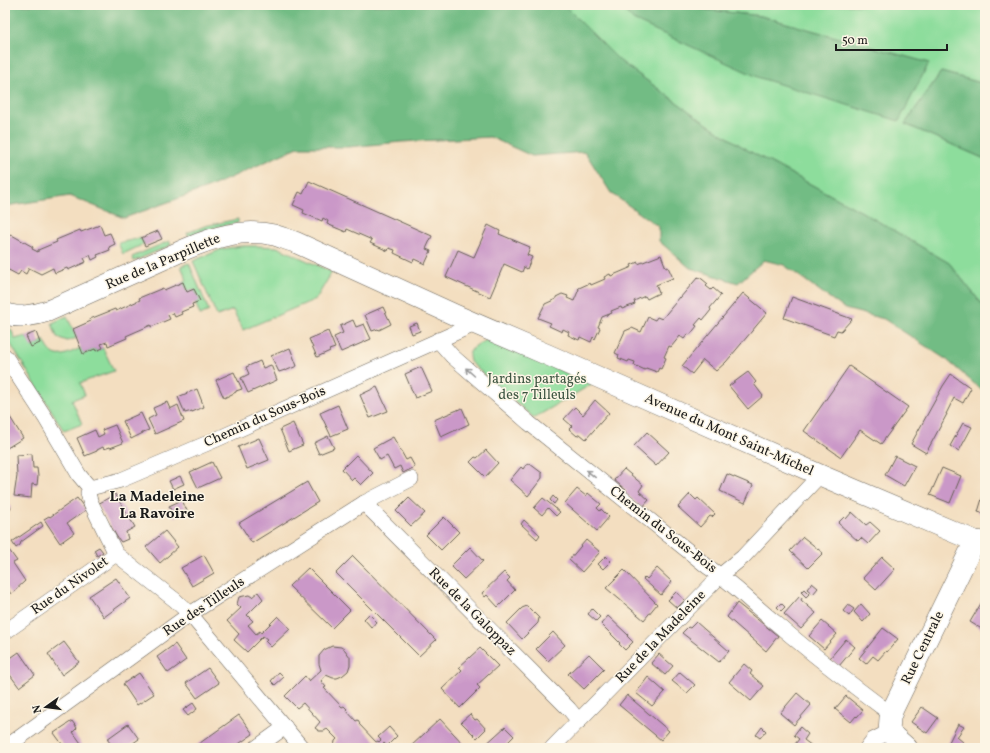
<svg xmlns="http://www.w3.org/2000/svg" width="990" height="753" font-family="Vollkorn,serif">
<style>
.green{fill:#8ddd9c;stroke:#547c5c}
.forest{fill:#72bc84;stroke:#476c50}
.building{fill:#ca98c8}
.lines{fill:none;stroke-linecap:round;stroke-linejoin:round}
.street-casing{stroke:#676055;stroke-width:16}
.secondary-casing{stroke:#676055;stroke-width:22}
.street{stroke:#fff;stroke-width:15}
.secondary{stroke:#fff;stroke-width:21}
.oneway{stroke:#999}
.labels{text-anchor:middle;dominant-baseline:central;stroke-width:3;stroke-linejoin:round;paint-order:stroke}
.street-label{font-size:14px;fill:#1c1c1c;stroke:#fcf5e5}
.park-label{font-size:14px;fill:#3e5642;stroke:#fcf5e5}
.neighbourhood-label{font-size:15px;font-weight:bold;fill:#1c1c1c;stroke:#fcf5e5}
</style>
<rect width="100%" height="100%" fill="#fcf5e5"/>
<filter id="ink" filterUnits="userSpaceOnUse"><feTurbulence type="fractalNoise" baseFrequency=".025" numOctaves="2"/><feDisplacementMap in="SourceGraphic" scale="8" xChannelSelector="R" yChannelSelector="G"/><feConvolveMatrix kernelMatrix="1 2 1 2 8 2 1 2 1" color-interpolation-filters="sRGB"/></filter>
<filter id="wash" filterUnits="userSpaceOnUse"><feTurbulence type="fractalNoise" baseFrequency=".012" numOctaves="4" result="noise"/><feDisplacementMap in="SourceGraphic" scale="16" xChannelSelector="R" yChannelSelector="G"/><feGaussianBlur stdDeviation="0.9" result="paint"/><feColorMatrix in="noise" values="0 0 0 0 0 0 0 0 0 0 0 0 0 0 0 0 0 1.4 0 .05"/><feComposite in="paint" operator="in"/></filter>
<g filter="url(#wash)">
<rect width="100%" height="100%" fill="#f3dec0"/>
<g class="green">
<path d="M564,5H620L633,20L928,63L761,16L700,9L692,5H985V84L941,72L905,124L985,159V308L949,263L862,212L749,151L704,122L620,61Z"/>
<path d="M238,219V223C221,226 205,229 189,236L187,233L205,226Z"/>
<path d="M141,238L144,244L123,254L118,243Z"/>
<path d="M169,241L171,245L134,261L132,257Z"/>
<path d="M241,246H258L277,247L332,272L316,299L243,330L233,310L217,316L193,261L222,249Z"/>
<path d="M189,263L209,311L200,315L195,302L199,300L194,289L187,292L183,282L187,280L181,266Z"/>
<path d="M67,316L77,338L67,341L57,337L52,323Z"/>
<path d="M11,329L15,339L26,336L32,347L40,343L44,340C54,362 62,356 81,348L84,354L95,349L96,351L103,348L114,371L80,383L85,395L72,400L82,424L64,431L5,335V331Z"/>
<path d="M490,339L592,384L534,418L470,362C470,360 469,358 469,355C471,346 482,342 490,339Z"/>
</g>
<g class="forest">
<path d="M5,5H564L620,61L704,122L749,151L862,212L949,263L985,308V393L947,360L884,319L845,309L784,265L764,260L738,283L690,268L659,241V227L611,193L585,152L532,156L490,137L401,142L348,147H298L210,187L124,218L70,196L5,206Z"/>
<path d="M620,5H692L700,9L761,16L929,63L899,121L760,78L633,20Z"/>
<path d="M941,72L985,84V159L905,124Z"/>
</g>
<g id="blocks">
<g class="building">
<path d="M309,181L432,236L426,249L431,251L425,264L414,259L413,262L394,253L395,250L389,248L388,251L370,243L372,240L347,229L346,232L327,224L328,221L323,218L322,221L303,213L304,210L293,205L299,192L303,194Z"/>
<path d="M100,225L104,235L110,233L115,244L109,247L110,250L97,255L98,257L92,260L90,255L84,258L86,262L68,270L67,268L55,273L53,268L41,274L29,268L26,274L21,271L18,275L5,268V234L9,236L10,234L33,247L32,249L38,252V250L57,242L56,240L80,230L81,232Z"/>
<path d="M488,225L500,231L499,234L530,247L527,255L532,257L527,269L524,267L522,272L504,264L490,297L446,277L458,250L474,257Z"/>
<path d="M158,231L162,239L145,246L141,238Z"/>
<path d="M661,255L666,268L668,267L673,278L656,285L659,293L647,299L645,296L634,301L635,304L622,309L621,307L611,311L612,313L602,317L598,327L600,328L595,339L593,337L591,342L580,337L579,340L568,335L569,332L563,329L562,332L549,326L551,323L538,318L545,304L556,299V297L562,294L568,296L567,298L574,301L579,289H578L579,288L590,283L591,285L605,279L604,277L610,274L611,276L632,267L631,265L638,262V264Z"/>
<path d="M698,277L702,279L708,284L706,286L711,290L713,288L721,295L710,308L711,310L703,320L701,318L695,325L697,326L690,335L688,334L684,339L680,336L671,347L669,346L664,357L666,358L661,369L659,368L657,372L646,368L645,370L634,365L635,362L629,360L628,362L618,358L619,355L615,353L625,331L632,328L641,332L648,317L655,320L657,317L662,319L680,297V298Z"/>
<path d="M183,282L187,292L194,289L200,301L192,304L193,307L181,312L182,314L175,317L173,313L168,315L170,319L151,327V325L126,336L127,338L108,346L107,342L101,344L103,348L96,351L95,349L83,354L73,329L91,321L90,319L115,309L116,311L140,300L139,298L163,288L164,290Z"/>
<path d="M743,293L767,313L726,362L716,371L703,360L692,374L682,366Z"/>
<path d="M792,297L852,319L841,331L837,330L834,336L784,318Z"/>
<path d="M383,307L391,324L379,330L378,329L372,331L365,315Z"/>
<path d="M353,320L356,327L364,324L371,339L341,352L334,337L343,333L340,326Z"/>
<path d="M417,323L420,331L412,334L409,326Z"/>
<path d="M328,331L335,348L329,350L330,351L317,357L309,339Z"/>
<path d="M36,332L40,343L31,347L26,336Z"/>
<path d="M290,348L297,366L285,371V370L279,372L271,356Z"/>
<path d="M260,361L263,368L271,365L277,380L248,393L241,378L249,374L246,367Z"/>
<path d="M849,366L908,407L881,444L860,430L841,457L804,431Z"/>
<path d="M421,367L432,391L415,398L405,374Z"/>
<path d="M234,372L242,389L236,391V392L224,398L216,380Z"/>
<path d="M748,372L756,382L754,384L763,396L748,409L729,386Z"/>
<path d="M951,374L971,388L963,403L954,398L946,414H947L926,453L911,444L943,386Z"/>
<path d="M377,387L388,411L370,418L360,395Z"/>
<path d="M197,389L204,407L192,412V411L185,413L178,397Z"/>
<path d="M595,400L609,413L586,439L580,434L577,436L569,429L572,426L564,419L575,407L583,415Z"/>
<path d="M167,402L170,409L178,405L184,421L155,434L148,419L156,415L153,408Z"/>
<path d="M338,405L348,429L331,436L320,413Z"/>
<path d="M462,408L469,424L441,437L434,420Z"/>
<path d="M5,409L23,438L7,448L5,444Z"/>
<path d="M141,413L149,430L143,432V433L131,439L123,421Z"/>
<path d="M293,423L303,445L289,451L280,429Z"/>
<path d="M963,423L972,427L959,451L950,446Z"/>
<path d="M115,425L123,443L110,448V447L104,449L103,447L97,450V451L85,456L77,438L95,430L98,437L104,434L102,430Z"/>
<path d="M647,432L669,452L656,466L634,446Z"/>
<path d="M328,436L334,448L319,454L314,443Z"/>
<path d="M393,437L406,460L410,458L415,467L403,473L400,466L394,469L387,456L380,460L373,448Z"/>
<path d="M259,438L269,460L247,469L238,447Z"/>
<path d="M486,450L498,463L485,477L470,462L475,457L477,458Z"/>
<path d="M32,454L33,468H37L38,476L37,485L32,484L31,498L14,496L17,476L16,455Z"/>
<path d="M356,455L373,473L361,485L354,478L352,480L342,469Z"/>
<path d="M895,456L915,466L904,486L885,475Z"/>
<path d="M212,462L220,478L198,488L190,472Z"/>
<path d="M530,464L542,473V478L528,496L510,480L521,467L523,469L526,465Z"/>
<path d="M942,468L961,476L950,503L930,495Z"/>
<path d="M624,469L643,485L639,491L649,500L642,508L625,493L627,491L614,480Z"/>
<path d="M727,474L753,485L745,503L720,491Z"/>
<path d="M180,476L184,484L173,489L169,481Z"/>
<path d="M307,482L318,502L252,543L239,523Z"/>
<path d="M577,489L586,496L588,493L601,504L597,508L600,511L601,509L609,517L597,531L565,503Z"/>
<path d="M985,489V514L978,512Z"/>
<path d="M115,494L135,527L126,532L128,539L121,542L117,537L98,504Z"/>
<path d="M690,494L696,500L698,498L715,514L712,517L710,516L700,527L678,507Z"/>
<path d="M553,496L557,500L554,504L550,500Z"/>
<path d="M77,498L86,510L67,523L74,533L60,543L44,519L49,516L50,517Z"/>
<path d="M409,498L425,513L411,526L396,511Z"/>
<path d="M543,498L560,512L556,516L548,508L542,515L534,508Z"/>
<path d="M5,499L11,508L5,512Z"/>
<path d="M182,500L187,511L174,517L169,506Z"/>
<path d="M852,512L866,525L870,522L880,531L868,544L861,538L858,541L838,523L844,517L846,519Z"/>
<path d="M444,517L459,532L441,550L426,535Z"/>
<path d="M524,520L540,535L537,539L521,524Z"/>
<path d="M41,522L43,526L21,542L20,545L16,548L12,542Z"/>
<path d="M165,531L178,547L160,563L146,547Z"/>
<path d="M803,537L823,553L808,568L790,551Z"/>
<path d="M586,540L600,552L582,572L569,560Z"/>
<path d="M99,547L103,552L97,556L94,550Z"/>
<path d="M470,547L483,561L464,579L451,566Z"/>
<path d="M9,550L17,561L13,563L25,581L11,594L5,585V553Z"/>
<path d="M204,555L214,573L192,586L181,568Z"/>
<path d="M353,556L436,640L419,656L336,573Z"/>
<path d="M606,556L611,561L603,569L598,564Z"/>
<path d="M882,557L895,569L876,590L863,578Z"/>
<path d="M308,568L350,610L332,628L289,586Z"/>
<path d="M657,568L672,582L661,595L643,579L645,577L647,579Z"/>
<path d="M624,570L657,604L644,620L606,588Z"/>
<path d="M504,572L510,578L507,581L515,590L498,607L487,595L485,597L482,593Z"/>
<path d="M116,578L130,598L104,617L89,596Z"/>
<path d="M812,583L818,588L813,594L807,589Z"/>
<path d="M804,589L809,594L806,597L801,592Z"/>
<path d="M258,592L263,599L247,615L253,621L248,625L256,634L260,631L261,633L278,616L290,629L271,647L265,641L267,639L263,636L247,652L234,640L239,634L227,621L241,608L237,604L239,597L249,595L252,597Z"/>
<path d="M676,592L685,600L677,608L668,600Z"/>
<path d="M800,596L802,598L801,600L816,613L801,629L784,614Z"/>
<path d="M983,600L985,601V631L970,622Z"/>
<path d="M737,603L778,636L766,651L727,617Z"/>
<path d="M781,603L785,607L781,611L777,607Z"/>
<path d="M861,604L870,614L863,622L854,612Z"/>
<path d="M848,605L854,609L849,616L843,611Z"/>
<path d="M527,606L539,618L538,623L522,639L507,623L522,608Z"/>
<path d="M592,609L600,617L596,621L588,614Z"/>
<path d="M369,614L377,622L372,628L364,619Z"/>
<path d="M608,616L628,635L627,636L633,642L625,650L619,644L620,643L601,624Z"/>
<path d="M822,621L837,634L824,649L809,636Z"/>
<path d="M696,622L729,651L719,662L682,633L688,627L690,628Z"/>
<path d="M883,628L898,639L887,652L886,651L878,660L873,656L866,664L859,658Z"/>
<path d="M553,632L565,645L548,661L536,649Z"/>
<path d="M846,639L855,647L839,666L830,658Z"/>
<path d="M64,642L79,662L62,675L48,654Z"/>
<path d="M175,644L186,660L168,673L157,657Z"/>
<path d="M332,646L341,647L345,650L350,657V665L348,671L342,676L337,678H333L326,675L321,681L326,687L324,688L342,707L344,706L347,709L346,710L356,721L358,720L360,723L359,724L376,742L378,741L379,742L381,740L378,737L389,727L397,736L387,746L384,743L382,745L383,747L382,748H345L343,746L341,748H335L334,747L335,741L337,739L327,729L324,731H319L315,728L320,722L303,703L297,708L285,696L305,676L309,681L321,670L319,664V656L324,650Z"/>
<path d="M480,648L498,666L477,685L480,688L460,708L442,689L462,670L459,667Z"/>
<path d="M19,652L35,675L19,687L5,668V662Z"/>
<path d="M589,654L604,669L584,689L568,674Z"/>
<path d="M659,654L673,666L665,675L651,663Z"/>
<path d="M744,664L752,671L750,674L764,686L751,701L729,682Z"/>
<path d="M208,668L219,683L197,698L186,683Z"/>
<path d="M279,672L284,677L275,685L271,681Z"/>
<path d="M680,672L695,685L687,693L672,681Z"/>
<path d="M139,673L154,694L137,705L123,684Z"/>
<path d="M648,677L665,692L652,706L636,693Z"/>
<path d="M797,693L811,705L794,725L780,713Z"/>
<path d="M627,695L669,731L661,740L619,705Z"/>
<path d="M846,696L863,710L857,717L856,716L851,722L835,709Z"/>
<path d="M193,703L197,709L188,716L183,710Z"/>
<path d="M922,707L938,718L927,733L911,722Z"/>
<path d="M470,714L475,720L477,719L486,729L477,738L461,722Z"/>
<path d="M239,715L253,734L233,748H193Z"/>
<path d="M440,719L467,748H409Z"/>
<path d="M72,721L77,728L73,732L83,746L80,748H65L54,733Z"/>
<path d="M128,724L139,739L126,748H114L107,739Z"/>
<path d="M958,724L964,727L957,737L970,748H946Z"/>
<path d="M505,727L514,736L506,744L509,748H486L484,746Z"/>
<path d="M762,727L766,731L760,738L756,735Z"/>
<path d="M800,727L808,734L804,740L812,746L810,748H792L799,739L794,735Z"/>
</g>
</g>
</g>
<g filter="url(#ink)">
<use href="#blocks" fill-opacity="0" stroke="#676055" stroke-width="1"/>
<g class="lines">
<g class="street-casing">
<g id="street">
<path d="M438,340L452,356L529,423L708,567C732,582 753,605 776,623C813,655 852,685 891,714"/>
<path d="M5,356L46,419L79,475L90,488L88,493L90,501L116,554L175,600L190,614L302,748"/>
<path d="M90,488L121,480L215,440L475,324"/>
<path d="M364,503L569,709L579,721"/>
<path d="M5,632L116,554"/>
<path d="M5,748L190,614L364,503L411,479"/>
<path d="M256,748L285,727"/>
<path d="M552,748L721,575L743,557L820,475"/>
<path d="M867,748L873,740L889,732"/>
</g>
</g>
<g class="secondary-casing">
<g id="secondary">
<path d="M5,313C16,319 36,315 48,311L186,249C214,237 243,228 274,235C281,237 288,240 295,242L455,315L548,355L820,475L975,541L985,542"/>
<path d="M907,748L889,732L890,718L893,709L975,541"/>
</g>
</g>
<use href="#street" class="street"/>
<use href="#secondary" class="secondary"/>
</g>
<defs><path id="oneway-shaft" d="M-6 0H5M1.5-3L5.5 0L1.5 3" fill="none" stroke-width="1.6" stroke-linecap="round" stroke-linejoin="round"/></defs>
<g class="oneway">
<use href="#oneway-shaft" transform="translate(470 372) rotate(-138)"/>
<use href="#oneway-shaft" transform="translate(591 474) rotate(-141)"/>
</g>
</g>
<g class="labels">
<g class="street-label">
<text transform="translate(163 262) rotate(-23)">Rue de la Parpillette</text>
<text transform="translate(265 417) rotate(-24)">Chemin du Sous-Bois</text>
<text transform="translate(729 435) rotate(24)">Avenue du Mont Saint-Michel</text>
<text transform="translate(663 530) rotate(38)">Chemin du Sous-Bois</text>
<text transform="translate(70 586) rotate(-35)">Rue du Nivolet</text>
<text transform="translate(204 607) rotate(-34)">Rue des Tilleuls</text>
<text transform="translate(472 612) rotate(45)">Rue de la Galoppaz</text>
<text transform="translate(661 637) rotate(-46)">Rue de la Madeleine</text>
<text transform="translate(923 648) rotate(-64)">Rue Centrale</text>
</g>
<g class="park-label">
<text x="537" y="379">Jardins partagés<tspan x="537" dy="16">des 7 Tilleuls</tspan></text>
</g>
<g class="neighbourhood-label">
<text x="157" y="497">La Madeleine<tspan x="157" dy="17">La Ravoire</tspan></text>
</g>
</g>
<rect width="990" height="753" fill="none" stroke="#fcf5e5" stroke-width="20"/>
<g transform="translate(46 707) rotate(256)" stroke="#fcf5e5" stroke-width="3" paint-order="stroke">
<path d="M0-3L7 15L0 10L-7 15Z" fill="#1c1c1c"/>
<text y="-6" font-size="11" font-weight="bold" text-anchor="middle" fill="#1c1c1c">N</text>
</g>
<path d="M836 44v6h111v-6" fill="none" stroke="#1c1c1c" stroke-width="2"/>
<text x="842" y="44" font-size="12" fill="#1c1c1c" stroke="#fcf5e5" stroke-width="3" paint-order="stroke">50 m</text>
</svg>
